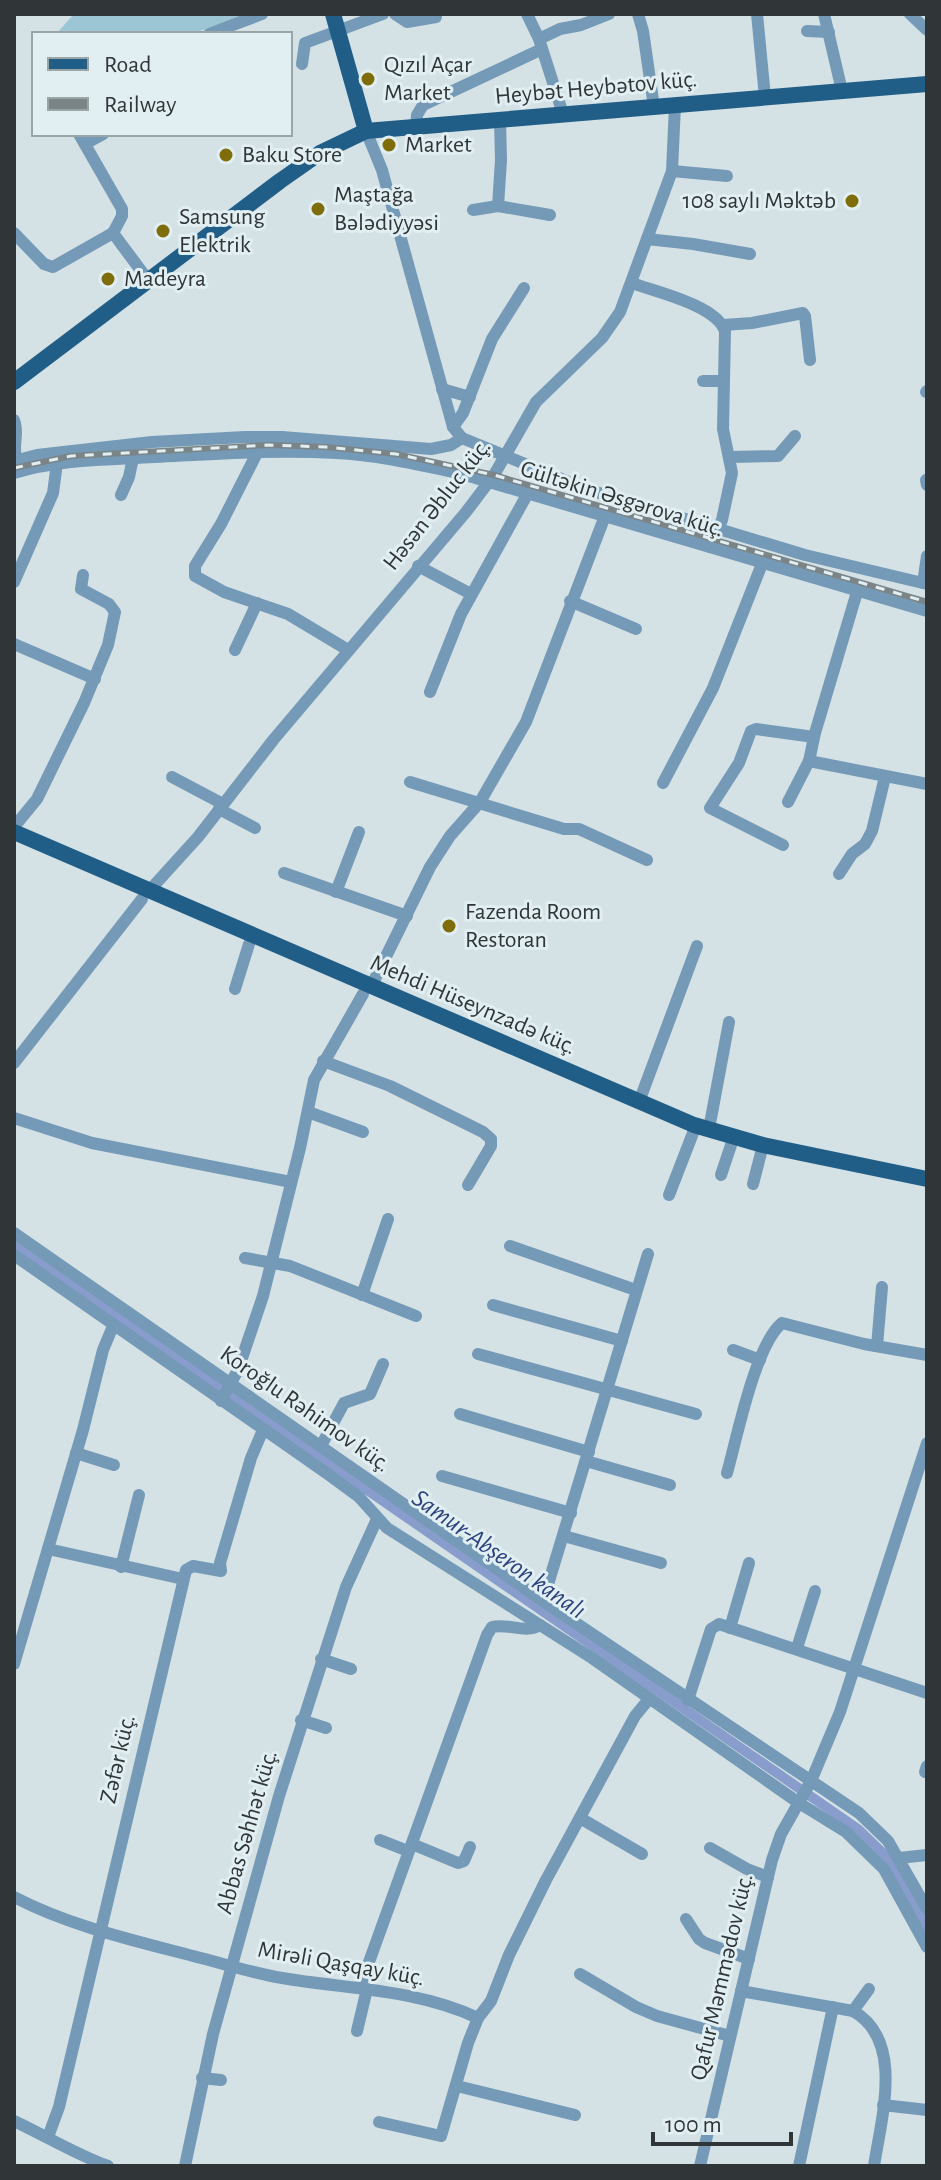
<svg xmlns="http://www.w3.org/2000/svg" width="941" height="2180" font-family="'Alegreya Sans',sans-serif">
<style>
.green{fill:#9cc6d3}
.lines{fill:none;stroke-linecap:round;stroke-linejoin:round}
.canal{stroke:#889dcc;stroke-width:10}
.minor{stroke:#759ab7;stroke-width:12}
.major{stroke:#215e87;stroke-width:16}
.rail-casing{stroke:#7b8487;stroke-width:6}
.rail{stroke:#e1eff3;stroke-width:3;stroke-dasharray:9;stroke-linecap:butt}
.poi-dot{fill:#7f6d09;stroke:#e1eff3;stroke-width:3}
.labels{text-anchor:middle;dominant-baseline:central;stroke-width:6;stroke-linejoin:round;paint-order:stroke}
.poi-label{font-size:24px;fill:#303537;stroke:#e1eff3;text-anchor:start}
.street-label{font-size:24px;fill:#303537;stroke:#e1eff3}
.water-label{font-size:26px;font-style:italic;fill:#2c437e;stroke:#e1eff3}
</style>
<rect width="100%" height="100%" fill="#d4e1e5"/>
<path class="green" d="M74,14H250L191,34H56Z"/>
<g class="lines">
<path class="canal" d="M14,1246L858,1829L889,1859L927,1928"/>
<g class="minor">
<path d="M395,14L407,22L436,17"/>
<path d="M527,14L539,39L563,114"/>
<path d="M638,14L643,31L654,107"/>
<path d="M757,14L765,97"/>
<path d="M824,14L842,91"/>
<path d="M910,14L927,30"/>
<path d="M807,31L829,32"/>
<path d="M209,34L262,14"/>
<path d="M539,39L560,29L581,25L609,14"/>
<path d="M302,64L305,43L383,14"/>
<path d="M416,128L417,115L423,105L542,49"/>
<path d="M366,131L382,170L453,427L462,438L586,489L805,555L927,584"/>
<path d="M79,134L122,209V216L113,233L148,280"/>
<path d="M85,144L103,134"/>
<path d="M672,171L727,176"/>
<path d="M498,206L501,160L500,120"/>
<path d="M473,210L498,206L550,215"/>
<path d="M14,233L44,264L53,267L113,233"/>
<path d="M647,239L693,244L750,254"/>
<path d="M632,283C656,292 716,305 725,331L723,429L732,473L722,520L710,547"/>
<path d="M723,325L752,323L803,313L805,316L810,360"/>
<path d="M703,381H723"/>
<path d="M442,389L470,397"/>
<path d="M926,392L927,391"/>
<path d="M14,420C20,434 11,446 17,460"/>
<path d="M453,427L463,413L492,339L524,288"/>
<path d="M258,451L221,524L195,566V576L224,592L288,614L348,650"/>
<path d="M730,457L778,456L795,436"/>
<path d="M14,461L37,455L152,442L245,437H282L431,449L451,445L462,438"/>
<path d="M14,473C53,461 94,460 135,458C202,455 268,449 336,453C378,455 420,465 462,474L927,611"/>
<path d="M926,480L927,485"/>
<path d="M121,495L129,477L133,458"/>
<path d="M418,566L471,594"/>
<path d="M14,582L53,493L57,463"/>
<path d="M923,583L927,556"/>
<path d="M570,601L636,629"/>
<path d="M14,644L95,679"/>
<path d="M235,650L257,603"/>
<path d="M430,692L461,614L528,493"/>
<path d="M809,761L927,784"/>
<path d="M172,777L223,804"/>
<path d="M410,782L564,829H579L647,860"/>
<path d="M663,783L713,688L762,564"/>
<path d="M788,802L809,761L815,733L857,592"/>
<path d="M219,809L255,828"/>
<path d="M14,827L37,799L84,703L108,645L115,612L109,604L81,589L83,575"/>
<path d="M783,845L710,808L739,763L751,731L756,729L814,737"/>
<path d="M284,873L407,916"/>
<path d="M839,874L852,854L865,844L872,831L885,777"/>
<path d="M149,891L198,837L274,739L466,512L494,475L536,402L602,338L620,312L672,171L675,105"/>
<path d="M336,892L359,832"/>
<path d="M371,987L430,867L450,836L480,802L526,722L605,516"/>
<path d="M235,989L249,944"/>
<path d="M323,1061L390,1086L483,1132L491,1139V1146L468,1185"/>
<path d="M14,1063L142,899"/>
<path d="M639,1102L697,946"/>
<path d="M308,1112L363,1132"/>
<path d="M14,1118L92,1143L291,1182"/>
<path d="M709,1129L729,1022"/>
<path d="M721,1175L731,1145"/>
<path d="M753,1184L761,1153"/>
<path d="M669,1195L693,1133"/>
<path d="M14,1233L543,1601L859,1813L888,1841L927,1909"/>
<path d="M510,1246L630,1288"/>
<path d="M14,1255L325,1472L359,1497L387,1528L592,1658L799,1803L846,1832L884,1869L927,1947"/>
<path d="M245,1258L290,1266L416,1316"/>
<path d="M362,1295L388,1219"/>
<path d="M493,1305L622,1341"/>
<path d="M877,1346L882,1287"/>
<path d="M733,1350L760,1360"/>
<path d="M478,1354L696,1414"/>
<path d="M221,1401L238,1370L263,1296L300,1148L314,1080L363,994"/>
<path d="M460,1414L589,1452"/>
<path d="M321,1446L344,1403L370,1394L383,1364"/>
<path d="M76,1453L114,1465"/>
<path d="M586,1461L670,1485"/>
<path d="M727,1473C737,1438 755,1345 782,1323L864,1344L927,1355"/>
<path d="M442,1476L571,1513"/>
<path d="M564,1536L661,1563"/>
<path d="M48,1549L183,1579"/>
<path d="M121,1567L139,1495"/>
<path d="M543,1601L648,1254"/>
<path d="M730,1628L749,1563"/>
<path d="M797,1648L815,1591"/>
<path d="M321,1659L351,1669"/>
<path d="M14,1664L83,1430L103,1350L113,1326"/>
<path d="M688,1700L711,1629L719,1624L927,1693"/>
<path d="M301,1720L326,1728"/>
<path d="M925,1772L927,1766"/>
<path d="M580,1818L642,1854"/>
<path d="M380,1840L408,1851"/>
<path d="M412,1844L458,1863L464,1861L470,1847"/>
<path d="M710,1848L747,1869L768,1877"/>
<path d="M899,1858L927,1855"/>
<path d="M14,1897C70,1926 132,1940 193,1956C222,1963 252,1973 282,1978C347,1989 417,1989 478,2018"/>
<path d="M686,1919L699,1939L705,1943L749,1959"/>
<path d="M580,1974L636,2007L657,2016L730,2036"/>
<path d="M360,1987L487,1635L492,1627C509,1623 525,1634 540,1625"/>
<path d="M741,1991L853,2011C905,2040 881,2119 874,2166"/>
<path d="M853,2011L869,1989"/>
<path d="M357,2031L367,1989"/>
<path d="M202,2078L221,2080"/>
<path d="M457,2086L575,2115"/>
<path d="M883,2105L927,2110"/>
<path d="M14,2121C46,2136 75,2154 108,2166"/>
<path d="M379,2122L441,2136L468,2043L478,2018L491,2001L509,1955L546,1880L635,1716L649,1699"/>
<path d="M48,2137L59,2107L186,1570L193,1566L221,1571L220,1563L251,1458L263,1430"/>
<path d="M185,2166L213,2034L279,1796L346,1587L377,1519"/>
<path d="M700,2166L772,1860L781,1834L811,1781L840,1712L927,1443"/>
<path d="M799,2166L833,2007"/>
</g>
<g class="major">
<path d="M333,14L366,131"/>
<path d="M14,382L280,181L320,153L366,131L927,84"/>
<path d="M14,832L694,1125L763,1145L927,1179"/>
</g>
<g class="rail-casing">
<path id="rail" d="M14,468L71,456L268,445L326,447L396,454L494,475L927,602"/>
</g>
<use href="#rail" class="rail"/>
</g>
<g class="poi-dot">
<circle cx="368" cy="79" r="8"/>
<circle cx="389" cy="145" r="8"/>
<circle cx="226" cy="155" r="8"/>
<circle cx="852" cy="201" r="8"/>
<circle cx="318" cy="209" r="8"/>
<circle cx="163" cy="231" r="8"/>
<circle cx="108" cy="279" r="8"/>
<circle cx="449" cy="926" r="8"/>
</g>
<g class="labels">
<g class="poi-label">
<text x="384" y="65">Qızıl Açar<tspan x="384" dy="28">Market</tspan></text>
<text x="405" y="145">Market</text>
<text x="242" y="155">Baku Store</text>
<text x="334" y="195">Maştağa<tspan x="334" dy="28">Bələdiyyəsi</tspan></text>
<text x="836" y="201" text-anchor="end">108 saylı Məktəb</text>
<text x="179" y="217">Samsung<tspan x="179" dy="28">Elektrik</tspan></text>
<text x="124" y="279">Madeyra</text>
<text x="465" y="912">Fazenda Room<tspan x="465" dy="28">Restoran</tspan></text>
</g>
<g class="street-label">
<text transform="translate(596 88) rotate(-5)">Heybət Heybətov küç.</text>
<text transform="translate(622 499) rotate(17)">Gültəkin Əsgərova küç.</text>
<text transform="translate(437 505) rotate(-52)">Həsən Əbluc küç.</text>
<text transform="translate(473 1005) rotate(23)">Mehdi Hüseynzadə küç.</text>
<text transform="translate(305 1409) rotate(35)">Koroğlu Rəhimov küç.</text>
<text transform="translate(118 1759) rotate(-77)">Zəfər küç.</text>
<text transform="translate(247 1832) rotate(-74)">Abbas Səhhət küç.</text>
<text transform="translate(341 1964) rotate(10)">Mirəli Qaşqay küç.</text>
<text transform="translate(722 1977) rotate(-77)">Qafur Məmmədov küç.</text>
</g>
<g class="water-label">
<text transform="translate(499 1554) rotate(35)">Samur-Abşeron kanalı</text>
</g>
</g>
<rect width="941" height="2180" fill="none" stroke="#303537" stroke-width="32"/>
<rect x="32" y="32" width="260" height="104" fill="#e1eff3" stroke="#9aa5a8" stroke-width="2"/>
<rect x="48" y="58" width="40" height="12" fill="#215e87" stroke="#9aa5a8" stroke-width="2"/>
<text x="104" y="72" font-size="24" fill="#303537">Road</text>
<rect x="48" y="98" width="40" height="12" fill="#7b8487" stroke="#9aa5a8" stroke-width="2"/>
<text x="104" y="112" font-size="24" fill="#303537">Railway</text>
<path d="M653 2132v12h138v-12" fill="none" stroke="#303537" stroke-width="4"/>
<text x="665" y="2132" font-size="24" fill="#303537" stroke="#e1eff3" stroke-width="6" paint-order="stroke">100 m</text>
</svg>
